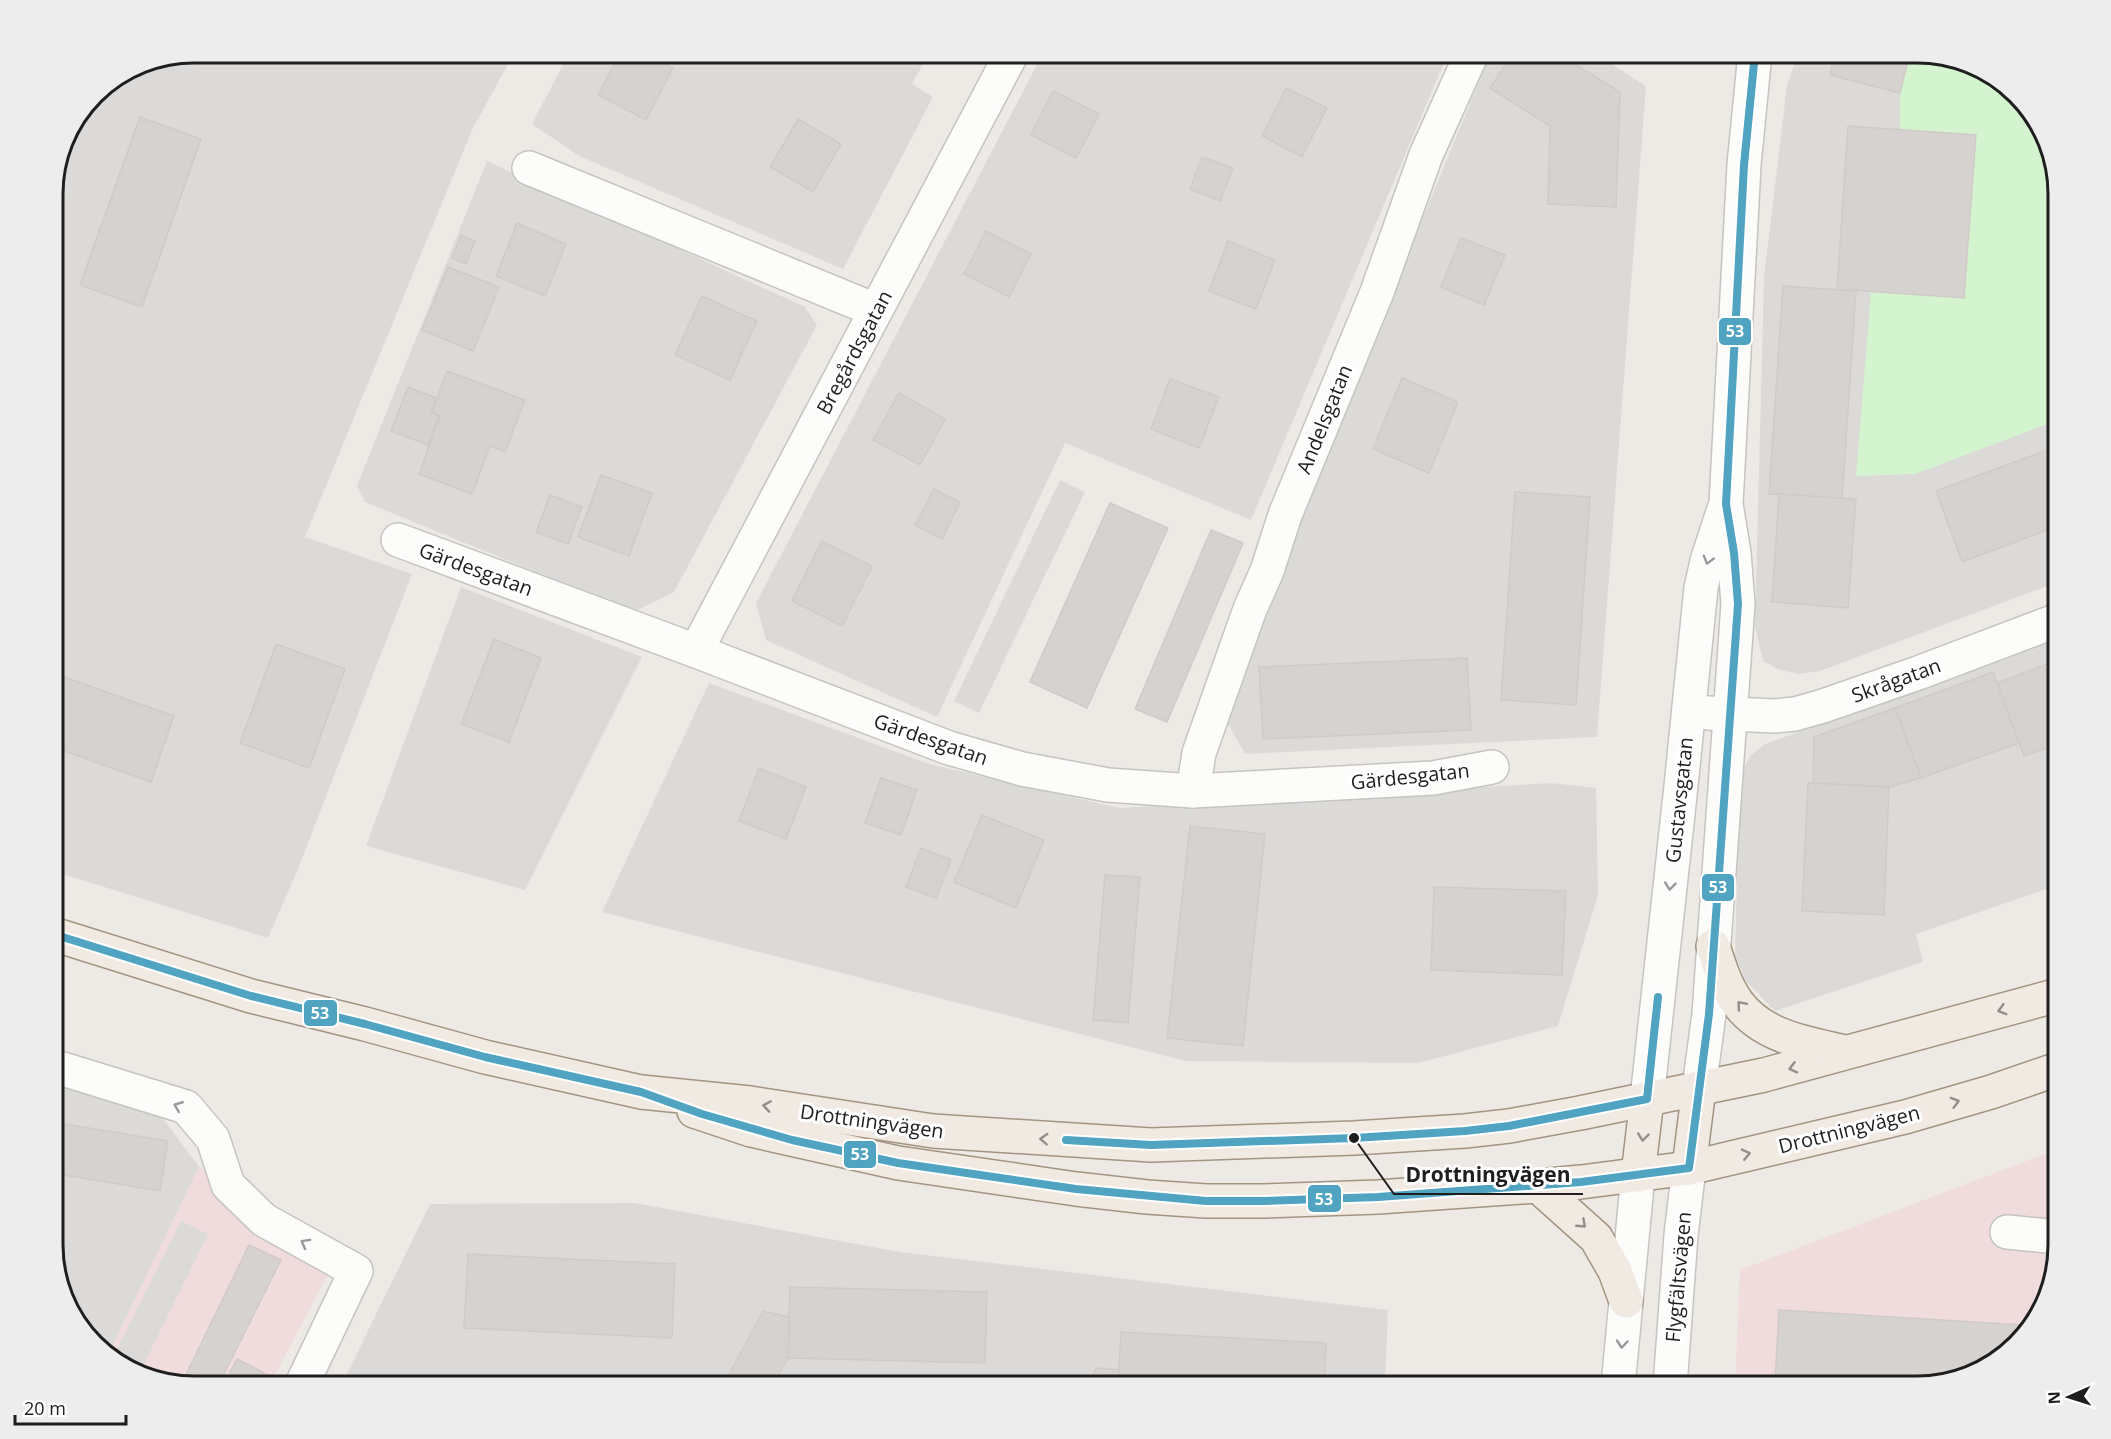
<svg xmlns="http://www.w3.org/2000/svg" width="2111" height="1439" font-family="'Open Sans',sans-serif">
<style>
.residential{fill:#dcdad8}
.commercial{fill:#f0dcdc}
.religious{fill:#dbdad8}
.park{fill:#d4f4cf}
.building{fill:#d5d2cf;stroke:#d0cbc7;stroke-width:1.5}
.lines{fill:none;stroke-linecap:round;stroke-linejoin:round}
.minor-casing{stroke:#c5c4c2;stroke-width:36}
.major-casing{stroke:#a39482;stroke-width:36}
.minor{stroke:#fcfcfb;stroke-width:33}
.major{stroke:#f1eae3;stroke-width:33}
.bus-1-casing{stroke:#fff;stroke-width:12}
.bus-1{stroke:#50a4c1;stroke-width:8}
.oneway{stroke:#989898}
.oneway2{stroke:#928e8a}
.labels{text-anchor:middle;dominant-baseline:central;stroke-width:6;stroke-linejoin:round;paint-order:stroke}
.street-label{font-size:20px;fill:#1e1e1e;stroke:#fff}
.rim{fill:none;stroke:#1e1e1e;stroke-width:3}
.leader{fill:none;stroke:#1e1e1e;stroke-width:2}
.callout-dot{fill:#1e1e1e;stroke:#fff;stroke-width:2}
.callout-label{font-size:21px;text-anchor:middle;font-weight:bold;fill:#1e1e1e;stroke:#fff;stroke-width:6;stroke-linejoin:round;paint-order:stroke}
.line-badge{stroke:#fff;stroke-width:2}
.badge-label{font-size:16px;text-anchor:middle;font-weight:bold;fill:#fff}
</style>
<rect width="100%" height="100%" fill="#edeae6"/>
<g class="residential">
<path d="M194,53H514L472,130L305,537L412,574L298,869L268,938L53,871V185L63,140L94,94L140,63Z"/>
<path d="M569,53H929L912,84L933,97L843,269L579,156L532,124Z"/>
<path d="M1043,53H1448L1251,520L1065,443L937,717L766,640L756,603Z"/>
<path d="M1491,53H1594L1646,86L1597,737L1245,754L1228,724L1322,461Z"/>
<path d="M1798,53H1917L1996,77L2044,131L2058,194V582L1820,671L1799,674L1780,670L1763,661L1755,627L1764,277L1787,85Z"/>
<path d="M487,161L805,307L817,325L674,592L633,612L365,502L357,486Z"/>
<path d="M461,587L642,657L525,890L366,846Z"/>
<path d="M2058,639V885L1916,934L1923,962L1775,1011L1746,981L1735,957L1739,796L1741,773L1751,755L1765,744Z"/>
<path d="M709,683L929,764L1119,808L1552,783L1596,788L1598,895L1558,1026L1418,1063L1186,1061L602,912Z"/>
<path d="M53,1080L161,1116L199,1167L108,1355L71,1315L53,1254Z"/>
<path d="M635,1203L900,1252L1388,1310L1385,1386H341L430,1204Z"/>
</g>
<g class="commercial">
<path d="M2058,1149V1245L2034,1324L1987,1368L1917,1386H1735L1740,1270Z"/>
<path d="M199,1167L341,1250L269,1386H194L115,1362L108,1355Z"/>
</g>
<g class="religious">
<path d="M1060,480L1085,492L979,713L954,701Z"/>
<path d="M1314,490L1343,501L1303,612L1273,601Z"/>
<path d="M1476,590L1478,617L1319,630L1317,602Z"/>
<path d="M181,1221L208,1234L141,1370L115,1362L112,1359Z"/>
</g>
<path class="park" d="M1910,53H1917L1996,77L2044,131L2058,194V420L1915,474L1856,476L1871,292L1964,297L1976,135L1900,130V93Z"/>
<g class="building">
<path d="M620,53H642L673,68L646,120L598,95Z"/>
<path d="M1513,53H1557L1620,92L1616,207L1548,204L1550,126L1490,88Z"/>
<path d="M1835,53H1910L1900,93L1830,75Z"/>
<path d="M1286,88L1327,108L1302,157L1262,136Z"/>
<path d="M1053,91L1099,114L1076,158L1031,135Z"/>
<path d="M140,117L201,139L142,307L80,285Z"/>
<path d="M798,119L841,144L813,192L770,167Z"/>
<path d="M1848,126L1976,135L1964,298L1837,289Z"/>
<path d="M1202,157L1233,168L1220,201L1190,189Z"/>
<path d="M517,223L566,244L545,296L496,276Z"/>
<path d="M986,231L1031,254L1009,297L964,274Z"/>
<path d="M461,235L475,241L466,264L452,258Z"/>
<path d="M1461,238L1505,255L1484,305L1441,287Z"/>
<path d="M1228,241L1275,260L1256,309L1209,291Z"/>
<path d="M448,267L499,287L473,351L422,330Z"/>
<path d="M1783,286L1856,291L1842,499L1769,494Z"/>
<path d="M702,296L757,321L730,380L675,355Z"/>
<path d="M447,371L525,400L505,452L490,446L472,494L419,474L440,416L432,412Z"/>
<path d="M1402,378L1458,402L1429,473L1373,449Z"/>
<path d="M1170,379L1219,397L1199,448L1151,429Z"/>
<path d="M408,387L436,398L431,413L439,416L428,445L391,431Z"/>
<path d="M899,393L945,419L920,465L873,440Z"/>
<path d="M2058,446V526L1962,562L1936,491Z"/>
<path d="M601,475L652,493L629,556L578,537Z"/>
<path d="M934,489L960,502L942,539L915,525Z"/>
<path d="M1515,492L1590,497L1576,705L1501,700Z"/>
<path d="M1779,494L1856,499L1848,608L1772,602Z"/>
<path d="M550,495L582,507L568,544L536,532Z"/>
<path d="M1110,503L1168,528L1087,708L1030,682Z"/>
<path d="M1211,530L1243,543L1167,722L1135,709Z"/>
<path d="M822,541L872,566L842,626L792,601Z"/>
<path d="M494,639L541,658L509,742L461,724Z"/>
<path d="M276,644L345,669L309,768L240,743Z"/>
<path d="M1467,658L1471,730L1263,739L1259,667Z"/>
<path d="M2058,660V744L2024,756L1997,683Z"/>
<path d="M1993,672L2019,743L1921,778L1895,708Z"/>
<path d="M53,673L174,716L151,782L53,747Z"/>
<path d="M1895,708L1921,778L1889,787L1813,783L1814,737Z"/>
<path d="M759,768L806,787L786,839L739,821Z"/>
<path d="M881,778L917,790L901,835L865,823Z"/>
<path d="M1808,783L1889,787L1884,915L1802,911Z"/>
<path d="M982,815L1044,840L1016,908L954,882Z"/>
<path d="M1190,826L1265,834L1243,1046L1167,1038Z"/>
<path d="M921,848L951,860L936,898L906,887Z"/>
<path d="M1105,875L1140,877L1128,1023L1093,1020Z"/>
<path d="M1434,887L1566,891L1562,975L1431,970Z"/>
<path d="M53,1122L168,1141L160,1191L53,1173Z"/>
<path d="M249,1245L281,1260L218,1386H194L182,1383Z"/>
<path d="M468,1254L675,1264L672,1338L464,1328Z"/>
<path d="M790,1287L987,1292L985,1363L788,1358Z"/>
<path d="M1779,1310L2022,1325L2021,1336L1987,1368L1917,1386H1840L1775,1383Z"/>
<path d="M763,1311L789,1317L788,1358L772,1386H723Z"/>
<path d="M1121,1332L1326,1343L1324,1386H1118Z"/>
<path d="M237,1359L272,1377L268,1386H223Z"/>
<path d="M1096,1368L1119,1370L1118,1386H1087Z"/>
</g>
<g class="lines">
<g class="minor-casing">
<g id="minor">
<path d="M529,168L875,310"/>
<path d="M398,540L696,651L949,748L1022,769L1108,785L1193,791L1433,778L1492,767"/>
<path d="M696,651L1012,53"/>
<path d="M1708,713L1775,716L1795,714L1823,706L1918,673L2058,620"/>
<path d="M1193,791L1199,753L1250,609L1267,571L1285,515L1377,292L1426,155L1472,53"/>
<path d="M53,1066L186,1107L213,1139L228,1185L264,1220L356,1271L301,1386"/>
<path d="M1699,1088L1709,1014L1738,604L1734,553L1726,504L1744,165L1755,53"/>
<path d="M1647,1099L1681,786L1701,588L1707,561L1724,509"/>
<path d="M2007,1232L2058,1237"/>
<path d="M1618,1386L1638,1175"/>
<path d="M1670,1386L1681,1235L1689,1168"/>
</g>
</g>
<g class="major-casing">
<g id="major">
<path d="M53,934L251,996L365,1024L485,1057L641,1092L750,1103L933,1131L1151,1145L1354,1138L1465,1131L1509,1126L1580,1113L1764,1075L2058,995"/>
<path d="M1713,946C1719,965 1725,985 1737,1002C1762,1037 1806,1043 1845,1052"/>
<path d="M694,1111L751,1130L898,1163L1076,1189L1147,1197L1206,1201H1263L1378,1197L1538,1186L1581,1182L1689,1168L1905,1117L1991,1092L2058,1069"/>
<path d="M1689,1168L1699,1088"/>
<path d="M1638,1175L1647,1099"/>
<path d="M1538,1186L1596,1238L1615,1271L1626,1301"/>
</g>
</g>
<use href="#minor" class="minor"/>
<use href="#major" class="major"/>
<g class="bus-1-casing">
<g id="bus-1">
<path d="M53,934L251,996L365,1024L485,1057L641,1092L702,1114L792,1140L898,1163L1076,1189L1206,1201H1263L1378,1197L1581,1182L1689,1168L1709,1014L1738,604L1734,553L1726,504L1744,165L1755,53"/>
<path d="M1066,1140L1151,1145L1354,1138L1465,1131L1509,1126L1647,1099L1658,997"/>
</g>
</g>
<use href="#bus-1" class="bus-1"/>
</g>
<defs><path id="oneway-chevron" d="M-2-3.5L2.5 0L-2 3.5" fill="none" stroke-width="1.6" stroke-linecap="round" stroke-linejoin="round" transform="scale(1.5)"/></defs>
<g class="oneway">
<use href="#oneway-chevron" transform="translate(1708 560) rotate(106)"/>
<use href="#oneway-chevron" transform="translate(1670 886) rotate(96)"/>
<use href="#oneway-chevron" transform="translate(178 1106) rotate(-158)"/>
<use href="#oneway-chevron" transform="translate(305 1243) rotate(-151)"/>
<use href="#oneway-chevron" transform="translate(1622 1344) rotate(95)"/>
</g>
<g class="oneway2">
<use href="#oneway-chevron" transform="translate(1741 1005) rotate(-130)"/>
<use href="#oneway-chevron" transform="translate(2002 1010) rotate(164)"/>
<use href="#oneway-chevron" transform="translate(1793 1068) rotate(166)"/>
<use href="#oneway-chevron" transform="translate(1955 1102) rotate(-16)"/>
<use href="#oneway-chevron" transform="translate(767 1106) rotate(-171)"/>
<use href="#oneway-chevron" transform="translate(1643 1137) rotate(96)"/>
<use href="#oneway-chevron" transform="translate(1044 1139) rotate(-177)"/>
<use href="#oneway-chevron" transform="translate(1746 1154) rotate(-13)"/>
<use href="#oneway-chevron" transform="translate(1582 1224) rotate(43)"/>
</g>
<g class="labels">
<g class="street-label">
<text transform="translate(854 352) rotate(-62)">Bregårdsgatan</text>
<text transform="translate(1324 419) rotate(-68)">Andelsgatan</text>
<text transform="translate(476 569) rotate(20)">Gärdesgatan</text>
<text transform="translate(1896 680) rotate(-20)">Skrågatan</text>
<text transform="translate(931 739) rotate(19)">Gärdesgatan</text>
<text transform="translate(1410 776) rotate(-6)">Gärdesgatan</text>
<text transform="translate(1679 800) rotate(-84)">Gustavsgatan</text>
<text transform="translate(872 1121) rotate(8)">Drottningvägen</text>
<text transform="translate(1849 1129) rotate(-14)">Drottningvägen</text>
<text transform="translate(1678 1277) rotate(-85)">Flygfältsvägen</text>
</g>
</g>
<path d="M0 0H2111V1439H0ZM194 63H1917A131 131 0 0 1 2048 194V1245A131 131 0 0 1 1917 1376H194A131 131 0 0 1 63 1245V194A131 131 0 0 1 194 63Z" fill="#ededed" fill-rule="evenodd"/>
<path class="rim" d="M194 63H1917A131 131 0 0 1 2048 194V1245A131 131 0 0 1 1917 1376H194A131 131 0 0 1 63 1245V194A131 131 0 0 1 194 63Z"/>
<path class="leader" d="M1354 1138L1394 1194H1583"/>
<circle class="callout-dot" cx="1354" cy="1138" r="6"/>
<g class="callout-label">
<text x="1488" y="1182">Drottningvägen</text>
</g>
<g class="line-badge">
<rect x="1718" y="317" width="34" height="29" rx="6" fill="#50a4c1"/>
<rect x="1701" y="873" width="34" height="29" rx="6" fill="#50a4c1"/>
<rect x="303" y="999" width="35" height="28" rx="6" fill="#50a4c1"/>
<rect x="843" y="1140" width="34" height="29" rx="6" fill="#50a4c1"/>
<rect x="1307" y="1184" width="35" height="29" rx="6" fill="#50a4c1"/>
</g>
<g class="badge-label">
<text x="1735" y="337">53</text>
<text x="1718" y="893">53</text>
<text x="320" y="1019">53</text>
<text x="860" y="1160">53</text>
<text x="1324" y="1205">53</text>
</g>
<g transform="translate(2069 1397) rotate(267)" stroke="#ffffff" stroke-width="4.5" paint-order="stroke">
<path d="M0-4.5L10 22L0 15L-10 22Z" fill="#1e1e1e"/>
<text y="-9" font-size="16" font-weight="bold" text-anchor="middle" fill="#1e1e1e">N</text>
</g>
<path d="M15 1415v9h111v-9" fill="none" stroke="#1e1e1e" stroke-width="3"/>
<text x="24" y="1415" font-size="18" fill="#1e1e1e" stroke="#ffffff" stroke-width="4.5" paint-order="stroke">20 m</text>
</svg>
